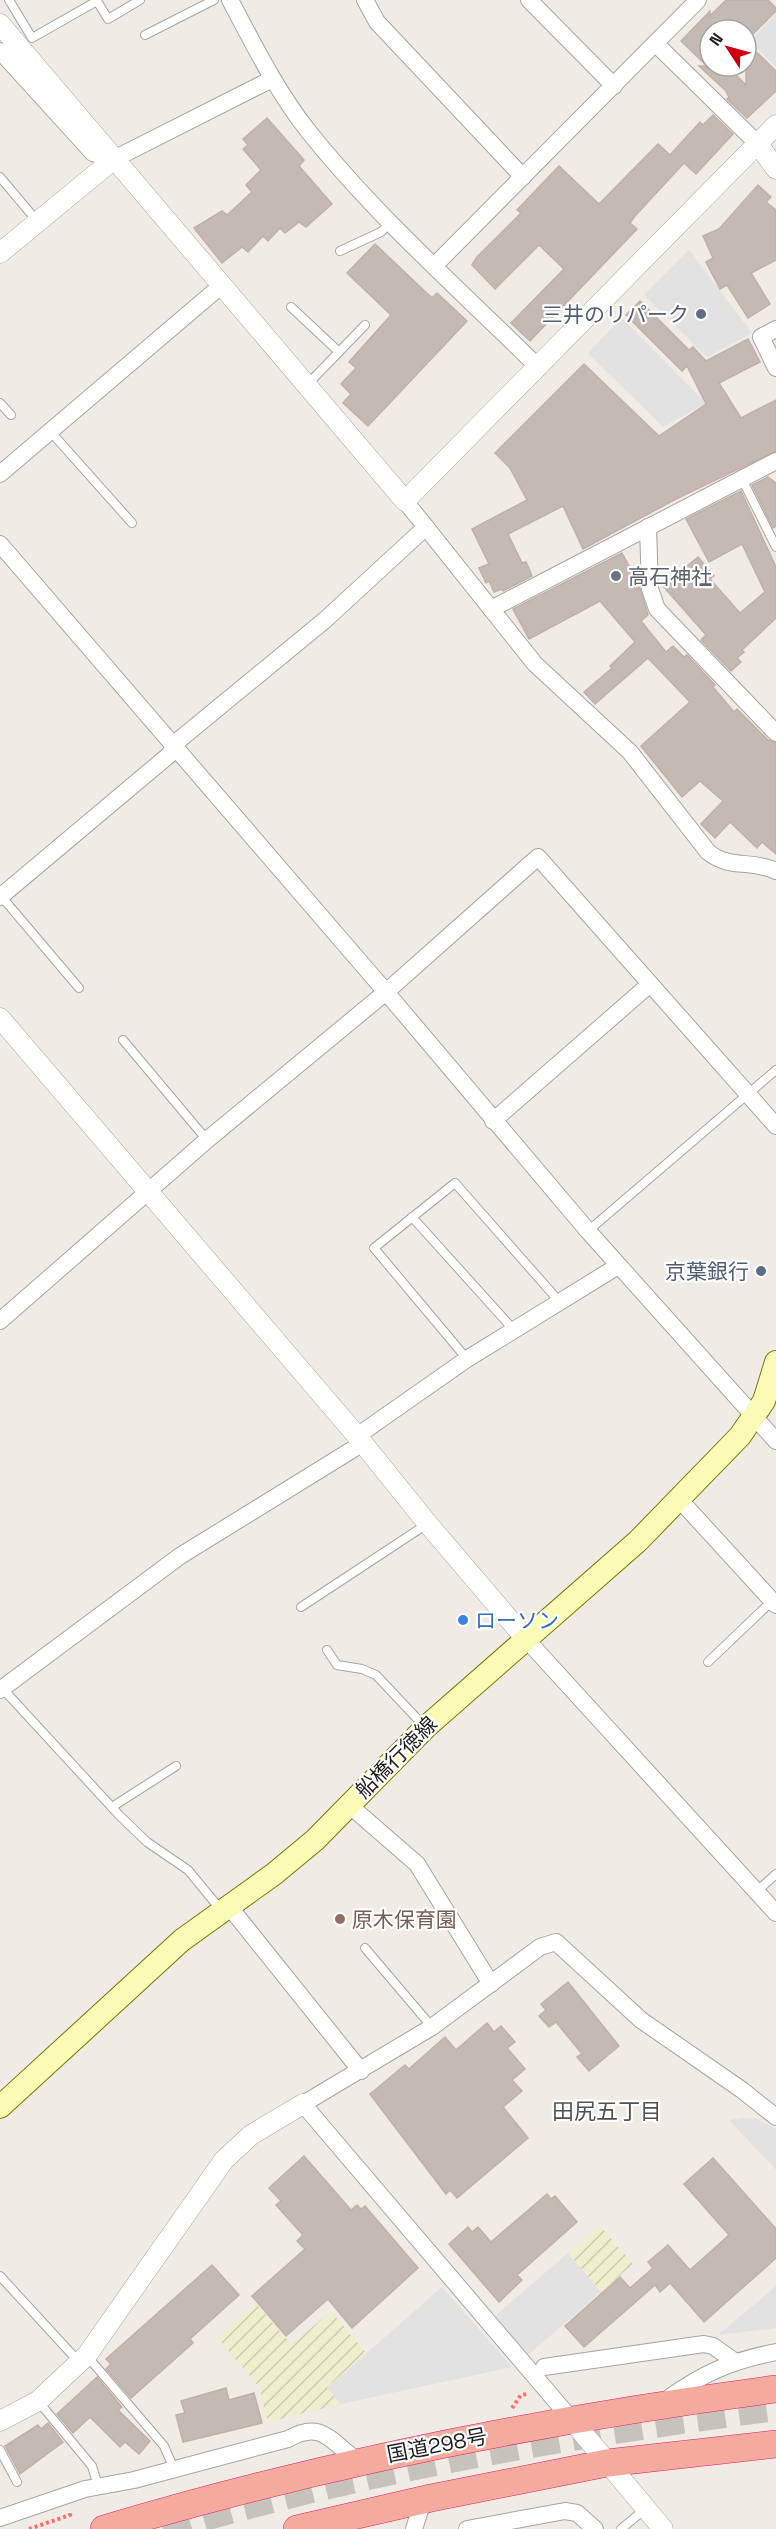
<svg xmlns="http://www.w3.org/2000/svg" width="776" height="2529" font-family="'Space Grotesk','Noto Sans JP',sans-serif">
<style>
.farmland{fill:url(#farmland-furrows)}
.parking{fill:#e2e2e2}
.building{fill:#c4bab3;stroke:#c2b0a6;stroke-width:1.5}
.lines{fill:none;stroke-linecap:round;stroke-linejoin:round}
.motorway-tunnel{stroke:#c6c2bc;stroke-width:28;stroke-dasharray:28 14;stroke-linecap:butt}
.service-casing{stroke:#a5a5a5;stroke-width:10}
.minor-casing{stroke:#a5a5a5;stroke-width:18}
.tertiary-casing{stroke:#a5a5a5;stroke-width:21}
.secondary-casing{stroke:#747a01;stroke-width:24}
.trunk-casing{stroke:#e11d6c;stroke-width:28}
.path{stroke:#ff6c66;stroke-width:4;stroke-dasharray:3 3;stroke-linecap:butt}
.service{stroke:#fff;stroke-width:8}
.minor{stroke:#fff;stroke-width:16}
.tertiary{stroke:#fff;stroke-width:20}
.secondary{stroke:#fcfbb6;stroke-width:22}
.trunk{stroke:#f4aa9c;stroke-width:27}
.service-dot{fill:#5c6f8a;stroke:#fff;stroke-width:2}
.worship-dot{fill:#6b7280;stroke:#fff;stroke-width:2}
.shop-dot{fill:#3f7fe0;stroke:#fff;stroke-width:2}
.education-dot{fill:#8d6e63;stroke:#fff;stroke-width:2}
.labels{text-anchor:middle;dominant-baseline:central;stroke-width:4.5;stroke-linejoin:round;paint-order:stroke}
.service-label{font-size:21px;fill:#4e5e75;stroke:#fff;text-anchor:end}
.worship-label{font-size:21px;fill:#5b616d;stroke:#fff;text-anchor:start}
.shop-label{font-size:21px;fill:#366cbe;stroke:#fff;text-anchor:start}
.street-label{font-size:21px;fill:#1e1e1e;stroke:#fff}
.education-label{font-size:21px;fill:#785e54;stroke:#fff;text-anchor:start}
.neighbourhood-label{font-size:22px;fill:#515151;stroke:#fff}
</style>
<defs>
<pattern id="farmland-furrows" width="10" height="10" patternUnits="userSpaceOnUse" patternTransform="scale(1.5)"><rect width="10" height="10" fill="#efefce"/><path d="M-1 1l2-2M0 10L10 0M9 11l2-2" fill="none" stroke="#ccccb0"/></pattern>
</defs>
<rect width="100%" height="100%" fill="#f0ebe4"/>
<g class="farmland">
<path d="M600,2226L633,2264L601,2292L568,2253Z"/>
<path d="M256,2304L292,2345L331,2311L366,2353L327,2387L341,2404L268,2422L259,2387L217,2337Z"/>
</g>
<g class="parking">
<path d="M776,14V67L750,41Z"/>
<path d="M689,250L752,333L707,357L644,295Z"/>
<path d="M622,318L706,403L663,427L588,353Z"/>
<path d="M744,2118L757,2119L776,2129V2170L729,2120Z"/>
<path d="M568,2253L601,2292L528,2355L495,2316Z"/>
<path d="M776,2286V2328L718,2335Z"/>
<path d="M442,2287L512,2367L341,2404L327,2388Z"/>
</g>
<g class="building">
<path d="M726,0H768L776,8V11L746,41V30H710V66H727L746,85V42L776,71V91L747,118L727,99L729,97L725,90L699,66H707L681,41L710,11V16Z"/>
<path d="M713,115L733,134L696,174L684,163L635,216L630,223L637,229L530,341L511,323L564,269L539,245L495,289L472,265L477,257L521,213L517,210L559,166L599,204L658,144L670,155L700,122L703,125Z"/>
<path d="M267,118L304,160L299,166L332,204L306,227L299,222L285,233L280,228L268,241L263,236L248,252L242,247L222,263L194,228L222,211L227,215L252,192L246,185L261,170L243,149L248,145L243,139Z"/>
<path d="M758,185L771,197L766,202L776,210V260L751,273L770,304L748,318L727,285L720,289L706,262L713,258L703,236L719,229Z"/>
<path d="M375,244L432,298L437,293L467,321L368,426L343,403L351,394L341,384L356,368L349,362L391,315L347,273Z"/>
<path d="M640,301L689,350L693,347L706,361L748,339L760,362L719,383L741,418L776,400V451L676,499L583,549L563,506L508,534L522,563L526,562L532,576L503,591L502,589L494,592L489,581L486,583L479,568L489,564L472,529L527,500L510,468L495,453L584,364L659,436L706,404L687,366L682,371L626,315Z"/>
<path d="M768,477L776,483V526L773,528L752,485Z"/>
<path d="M741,491L776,567V618L742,650L744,652L737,658L741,662L731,671L701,640L706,635L663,586L698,557L714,576L710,579L740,613L765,592L742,544L709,562L686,519Z"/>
<path d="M622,553L639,584L648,615L641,621L666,652L673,646L684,657L687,655L715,685L713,687L734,712L737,709L768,740L776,743V854L762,842L757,848L730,822L715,838L701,824L723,801L700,781L682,797L641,746L690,702L648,658L595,704L584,692L612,668L610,666L635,642L600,601L529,639L513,609Z"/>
<path d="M568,1982L619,2046L589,2071L577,2057L582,2054L556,2022L549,2027L539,2016L546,2010L541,2004Z"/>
<path d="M487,2023L494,2032L501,2026L515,2042L507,2048L525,2069L512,2080L522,2091L503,2107L528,2138L457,2198L450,2190L446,2194L370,2094L405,2065L409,2069L445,2037L456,2050Z"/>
<path d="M304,2156L351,2210L357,2205L361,2209L365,2206L418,2268L352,2328L328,2299L286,2336L252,2296L305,2249L297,2241L303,2235L276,2205L281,2201L269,2188Z"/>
<path d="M713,2158L776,2229V2258L704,2322L670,2283L660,2292L655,2285L584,2347L565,2326L620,2277L630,2288L653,2268L648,2262L668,2245L690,2270L729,2235L684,2184Z"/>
<path d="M547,2194L551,2199L555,2196L577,2222L517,2275L522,2280L499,2302L449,2244L468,2227L472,2232L478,2227L491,2242Z"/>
<path d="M212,2265L239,2295L190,2339L193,2343L131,2398L106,2369L111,2364L106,2359Z"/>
<path d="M97,2377L122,2407L118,2410L150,2441L139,2454L125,2442L120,2447L90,2417L73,2433L57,2414Z"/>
<path d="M226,2388L229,2400L254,2393L262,2423L183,2442L176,2415L185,2413L181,2401Z"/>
<path d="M48,2423L63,2442L20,2474L5,2446L38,2425L41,2429Z"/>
</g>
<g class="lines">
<path class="motorway-tunnel" d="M163,2529C363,2469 570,2434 776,2407"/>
<g class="service-casing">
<g id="service">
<path d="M9,0L32,38L97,1L108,19L140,0"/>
<path d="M145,35L214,0"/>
<path d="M0,177L37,221"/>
<path d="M340,251L381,232L391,222"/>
<path d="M291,307L339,352"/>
<path d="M307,385L365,325"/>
<path d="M0,403L11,415"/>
<path d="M50,431L132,523"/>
<path d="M742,479L776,547"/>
<path d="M1,896L79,988"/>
<path d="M123,1040L207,1140"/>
<path d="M412,1217L513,1329"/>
<path d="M588,1231L776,1070"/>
<path d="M467,1359L374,1248L455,1183L558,1300"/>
<path d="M301,1607L427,1524"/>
<path d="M327,1650L337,1665L362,1669L376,1675L425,1727"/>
<path d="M708,1662L772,1601"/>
<path d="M2,1688L119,1815L147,1842L188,1870L221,1910"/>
<path d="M112,1807L176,1766"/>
<path d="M756,1892L776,1874"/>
<path d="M365,1948L432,2027"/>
<path d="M0,2276L79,2362"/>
<path d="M87,2356L164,2446L174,2469"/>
<path d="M38,2401L92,2466L98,2486"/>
<path d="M0,2450L17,2482"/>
<path d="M621,2529L645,2509"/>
</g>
</g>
<g class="minor-casing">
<g id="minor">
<path d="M230,0C254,45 277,92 309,132C377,217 461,291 538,367"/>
<path d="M365,0L377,22L523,177"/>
<path d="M529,0L614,86"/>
<path d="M656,44L758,144"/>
<path d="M0,51L93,153L114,159L272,79"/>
<path d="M435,265L698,0"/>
<path d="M776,329L761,337L776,368"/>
<path d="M0,474L222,285"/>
<path d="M405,501L535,664L630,752L708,852C731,870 750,859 776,871"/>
<path d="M648,527L650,589L657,609L776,733"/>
<path d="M0,544L386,992L588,1231L776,1441"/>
<path d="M491,609L776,461"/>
<path d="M0,897L169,755L179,740L325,620L426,527"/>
<path d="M493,1121L650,984"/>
<path d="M0,1321L207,1140L386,992L538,857L776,1126"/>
<path d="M357,1436L467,1359L618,1266"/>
<path d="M679,1499L776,1605"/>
<path d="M526,1639L776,1913"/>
<path d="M0,1690L180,1556L363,1443"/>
<path d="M349,1805L417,1864L491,1984"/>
<path d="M228,1905L361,2071"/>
<path d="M544,2367L704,2344L713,2346L734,2361"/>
<path d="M666,2400C703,2373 731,2361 776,2352"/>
<path d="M571,2419L303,2104L432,2027L540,1947L556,1942L641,2020L742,2090L776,2117"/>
<path d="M0,2518L85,2489L134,2480L288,2439C323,2419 331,2443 358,2461"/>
<path d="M414,2529L420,2510L430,2498"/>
<path d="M467,2529L565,2511L577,2513L595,2529"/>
</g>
</g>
<g class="tertiary-casing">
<g id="tertiary">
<path d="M0,24L405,501L776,125"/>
<path d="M758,144L776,169"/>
<path d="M0,253L114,159"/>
<path d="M0,1018L357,1436L428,1524L526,1639"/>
<path d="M571,2419L663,2529"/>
<path d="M0,2421L38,2401L87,2355L224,2160L251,2135L303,2104"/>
</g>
</g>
<g class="secondary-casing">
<path id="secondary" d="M0,2107L182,1940L274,1874L315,1840L426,1727L638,1541L740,1436L764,1401L776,1362"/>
</g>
<g class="trunk-casing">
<g id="trunk">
<path d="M104,2529C324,2463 548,2419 776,2389"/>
<path d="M297,2529L431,2498L607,2463L776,2444"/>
</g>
</g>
<g class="path">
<path d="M512,2408L521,2395L527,2394"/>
<path d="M29,2529L70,2515L69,2511"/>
</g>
<use href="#service" class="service"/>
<use href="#minor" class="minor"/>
<use href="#tertiary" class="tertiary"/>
<use href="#secondary" class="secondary"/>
<use href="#trunk" class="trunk"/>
</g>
<g class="service-dot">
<circle cx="701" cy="314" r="6"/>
<circle cx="761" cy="1271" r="6"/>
</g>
<circle class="worship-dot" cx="616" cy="576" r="6"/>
<circle class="shop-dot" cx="463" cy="1620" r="6"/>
<circle class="education-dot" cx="340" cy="1919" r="6"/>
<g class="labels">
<g class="service-label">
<text x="689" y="314">三井のリパーク</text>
<text x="749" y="1271">京葉銀行</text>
</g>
<g class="worship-label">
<text x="628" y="576">高石神社</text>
</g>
<g class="shop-label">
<text x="475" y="1620">ローソン</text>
</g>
<g class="street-label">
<text transform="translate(396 1757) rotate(-45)">船橋行徳線</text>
<text transform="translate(437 2445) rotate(-11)">国道298号</text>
</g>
<g class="education-label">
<text x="352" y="1919">原木保育園</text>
</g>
<g class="neighbourhood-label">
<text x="607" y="2111">田尻五丁目</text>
</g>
</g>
<g transform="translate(728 48) rotate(306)"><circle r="28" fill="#ffffff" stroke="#a5a5a5" stroke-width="1.5"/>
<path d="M0-4.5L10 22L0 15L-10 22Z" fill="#cc000c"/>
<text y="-9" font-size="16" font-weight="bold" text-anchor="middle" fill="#1e1e1e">N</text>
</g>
</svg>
